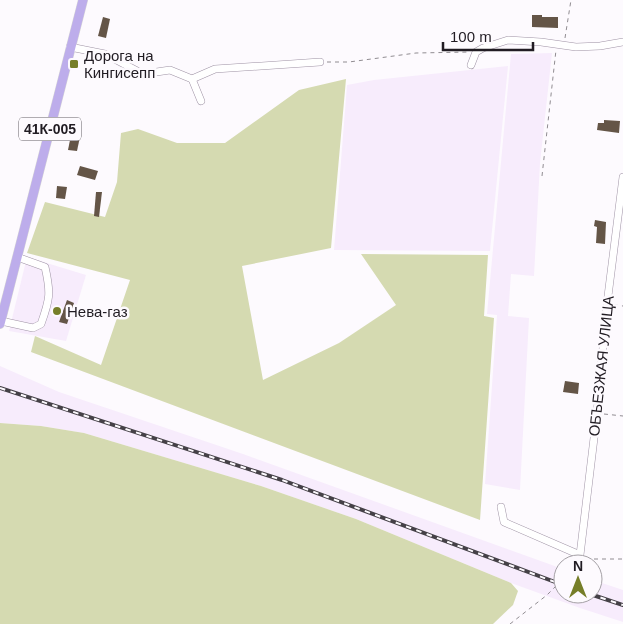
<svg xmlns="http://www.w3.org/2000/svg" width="623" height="624" font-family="Helvetica,sans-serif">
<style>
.built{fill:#f7ecfc}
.green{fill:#d5dab1}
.building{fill:#645547}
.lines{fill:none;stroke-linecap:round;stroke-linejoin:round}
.minor-casing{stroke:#9f93a5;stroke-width:8}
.major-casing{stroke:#d7d6d7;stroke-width:10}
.path{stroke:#908c91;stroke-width:1;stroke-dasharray:4 4;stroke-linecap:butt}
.minor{stroke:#fff;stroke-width:7}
.major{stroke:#bdadeb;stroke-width:9}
.rail-casing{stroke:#454147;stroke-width:4}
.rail{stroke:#fdfafe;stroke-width:2;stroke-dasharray:5.5;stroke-linecap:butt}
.poi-dot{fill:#767e29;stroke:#fdfafe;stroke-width:2}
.labels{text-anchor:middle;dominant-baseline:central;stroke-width:5;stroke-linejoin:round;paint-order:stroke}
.shield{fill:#fdfafe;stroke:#635f65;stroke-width:1}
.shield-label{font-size:14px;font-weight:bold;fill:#211c23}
.poi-label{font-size:15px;fill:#211c23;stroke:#fdfafe;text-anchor:start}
.street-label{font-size:15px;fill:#211c23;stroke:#fdfafe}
</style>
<rect width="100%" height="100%" fill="#fdfafe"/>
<g class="built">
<path d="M552,53L540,163L534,276L511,274L508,316L529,318L520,490L485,484L497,315L487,314L511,54Z"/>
<path d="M508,66L490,251L334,250L347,85L374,80Z"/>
<path d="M27,257L86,275L66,341L9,331Z"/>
<path d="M0,366L59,392L243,454L563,569V594H593V580L623,590V622L580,608L511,583L356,519L261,486L84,433L41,426L0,423Z"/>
</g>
<g class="green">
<path d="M346,79L331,248L242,266L263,380L339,343L396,305L361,254L488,255L484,316L494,318L480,520L31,352L35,336L101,365L130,280L27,253L45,202L105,217L117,182L121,133L138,129L177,143H225L299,90Z"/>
<path d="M0,423L41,426L84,433L261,486L356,519L511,583L518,591L513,605L493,624H0Z"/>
</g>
<g class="building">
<path d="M532,15H542V17H558V28L532,27Z"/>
<path d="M103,17L110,19L106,38L98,36Z"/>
<path d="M604,120L620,121L619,133L597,130L598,123H604Z"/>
<path d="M72,130L81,132L77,151L68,150Z"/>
<path d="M80,166L98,171L95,180L77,175Z"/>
<path d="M57,186L67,187L65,199L56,198Z"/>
<path d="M96,192H102L99,217L94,216Z"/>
<path d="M595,220L606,222L605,244L596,243L597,227L594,226Z"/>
<path d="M67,300L74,303L67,324L59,322Z"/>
<path d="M565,381L579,383L578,394L563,392Z"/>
</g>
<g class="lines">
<g class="minor-casing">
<g id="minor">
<path d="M70,47L105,54L143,74L170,70L192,79L215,69L320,62"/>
<path d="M471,65L476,52L483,48L508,40L541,42L576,47L600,46L623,42"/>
<path d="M192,79L201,101"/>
<path d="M1,321L33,328L41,324C50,299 51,293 45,267L17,257"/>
<path d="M501,507L504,522L580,555L597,413L607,304L623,177"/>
</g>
</g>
<g class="major-casing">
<path id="major" d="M0,324L83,0"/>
</g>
<g class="path">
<path d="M565,38L571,0"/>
<path d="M327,62H349L416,53L470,52"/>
<path d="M542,176L556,50"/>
<path d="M614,305L623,306"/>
<path d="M604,414L623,416"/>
<path d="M586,559H623"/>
<path d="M510,624L547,595L563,579"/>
</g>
<use href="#minor" class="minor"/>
<use href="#major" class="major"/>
<g class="rail-casing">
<g id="rail">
<path d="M0,388L282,480L563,585"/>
<path d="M590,594L623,605"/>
</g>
</g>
<use href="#rail" class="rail"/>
</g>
<g class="poi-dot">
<rect x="69" y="59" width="10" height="10" rx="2.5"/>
<circle cx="57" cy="311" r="5"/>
</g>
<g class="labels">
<rect class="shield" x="19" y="117.5" width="62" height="23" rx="4"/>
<g class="shield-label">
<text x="50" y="129">41К-005</text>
</g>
<g class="poi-label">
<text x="84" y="55">Дорога на<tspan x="84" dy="17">Кингисепп</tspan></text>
<text x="67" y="311">Нева-газ</text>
</g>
<g class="street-label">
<text transform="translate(601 366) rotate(-84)">ОБЪЕЗЖАЯ УЛИЦА</text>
</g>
</g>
<g transform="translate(578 579)"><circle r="24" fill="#fdfafe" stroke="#a5a1a6"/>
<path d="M0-4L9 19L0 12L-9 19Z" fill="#767e29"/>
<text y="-8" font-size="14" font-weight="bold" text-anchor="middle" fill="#211c23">N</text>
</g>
<path d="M443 42v8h90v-8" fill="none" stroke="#211c23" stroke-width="2.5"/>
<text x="450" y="42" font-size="15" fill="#211c23" stroke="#fdfafe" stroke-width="4" paint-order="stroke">100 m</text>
</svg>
